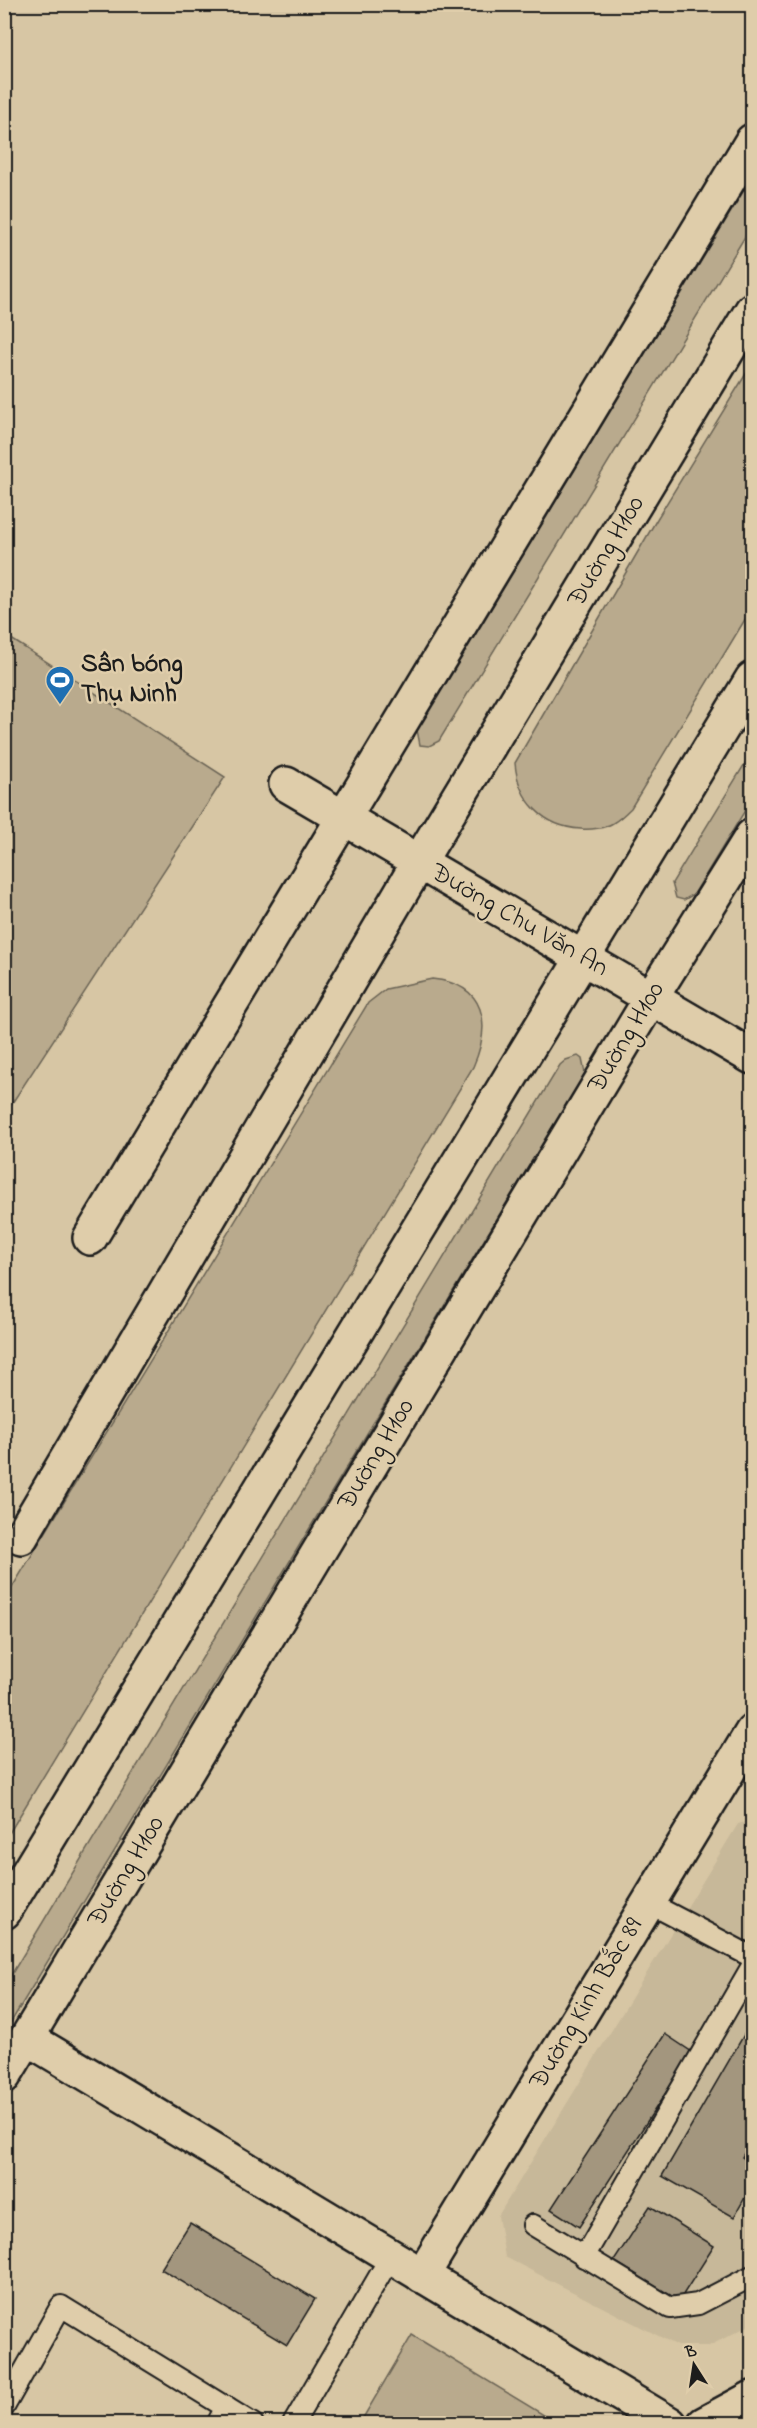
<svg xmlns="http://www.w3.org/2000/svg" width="757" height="2428" font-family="'Indie Flower',sans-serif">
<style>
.built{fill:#c7b899}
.green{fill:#b9aa8d;stroke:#6a6354;stroke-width:1.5}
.building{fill:#a3967e;stroke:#1c1c1c;stroke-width:1.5}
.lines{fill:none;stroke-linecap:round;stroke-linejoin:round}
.lane-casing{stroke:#1c1c1c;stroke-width:24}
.street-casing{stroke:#1c1c1c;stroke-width:38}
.secondary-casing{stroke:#1c1c1c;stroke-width:38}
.lane{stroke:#dfcdaa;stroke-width:20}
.street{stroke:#dfcdaa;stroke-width:33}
.secondary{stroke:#dfcdaa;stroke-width:33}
.labels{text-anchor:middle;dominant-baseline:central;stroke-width:5;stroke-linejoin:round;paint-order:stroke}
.street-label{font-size:26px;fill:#1c1c1c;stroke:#dfcdaa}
.poi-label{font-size:26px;font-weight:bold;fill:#1c1c1c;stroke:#dfcdaa;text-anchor:start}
</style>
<rect width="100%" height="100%" fill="#d7c6a4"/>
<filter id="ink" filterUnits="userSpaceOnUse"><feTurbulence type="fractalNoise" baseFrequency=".0167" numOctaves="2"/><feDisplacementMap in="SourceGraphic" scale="12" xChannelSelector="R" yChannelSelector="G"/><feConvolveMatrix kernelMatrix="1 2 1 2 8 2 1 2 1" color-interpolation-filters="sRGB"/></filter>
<g filter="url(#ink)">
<path class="built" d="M752,1820V2324L709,2346H678L505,2257L498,2216L738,1824Z"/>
<g class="green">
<path d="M752,177V225L439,741L429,746L420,745L417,730Z"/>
<path d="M752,364V608L631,808C626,813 620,819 613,823C605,828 591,830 581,829C543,827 518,800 515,763L657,519Z"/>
<path d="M5,635L225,777L5,1114Z"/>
<path d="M752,752V799L694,894L684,900L676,898L672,883Z"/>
<path d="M432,979C486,984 492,1024 473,1067L5,1840V1599L368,1003L386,989Z"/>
<path d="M578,1056L582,1059L585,1073L5,2032V1985L560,1065L566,1060Z"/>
<path d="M412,2335L557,2423H360Z"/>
</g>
<g class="building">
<path d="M752,2021V2140L742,2157L752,2164V2185L734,2217L662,2176Z"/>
<path d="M665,2034L692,2052L579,2227L551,2209Z"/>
<path d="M650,2206L714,2246L679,2301L614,2261Z"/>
<path d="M190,2223L315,2299L287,2345L161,2269Z"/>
</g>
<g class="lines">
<g class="lane-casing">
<g id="lane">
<path d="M649,1903L752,1957"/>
<path d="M533,2225L670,2308L698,2304L752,2276"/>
<path d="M584,2257L752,1966"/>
<path d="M4,2407L61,2306L253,2424"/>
<path d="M217,2424L226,2407"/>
<path d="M293,2424L391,2256"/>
</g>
</g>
<g class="street-casing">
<g id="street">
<path d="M27,2038C242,2166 456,2296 670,2424"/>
<path d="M422,2276L752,1732"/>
</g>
</g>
<g class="secondary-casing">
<g id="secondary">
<path d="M286,784L752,1057"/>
<path d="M90,1238L752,141"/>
<path d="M21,1537L419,862L752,310"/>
<path d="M4,1912L752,679"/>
<path d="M4,2076L651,998L752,836"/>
<path d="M704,2424L752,2398"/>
</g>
</g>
<use href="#lane" class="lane"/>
<use href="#street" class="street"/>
<use href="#secondary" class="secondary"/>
</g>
</g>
<defs>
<g id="stadium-pin" transform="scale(1.5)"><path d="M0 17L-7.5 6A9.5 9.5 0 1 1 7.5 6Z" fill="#1f6fb2" stroke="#dfcdaa"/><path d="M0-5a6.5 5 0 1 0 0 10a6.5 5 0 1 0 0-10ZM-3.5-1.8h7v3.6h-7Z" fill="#fff"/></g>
</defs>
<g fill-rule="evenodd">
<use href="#stadium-pin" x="60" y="680"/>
</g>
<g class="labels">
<g class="street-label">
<text transform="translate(607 552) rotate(-59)">Đường H100</text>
<text transform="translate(519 921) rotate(30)">Đường Chu Văn An</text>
<text transform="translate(627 1038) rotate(-59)">Đường H100</text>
<text transform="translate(377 1455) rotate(-59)">Đường H100</text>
<text transform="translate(127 1872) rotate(-59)">Đường H100</text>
<text transform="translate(587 2004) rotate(-59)">Đường Kinh Bắc 89</text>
</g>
<g class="poi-label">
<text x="81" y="665">Sân bóng<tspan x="81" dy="30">Thụ Ninh</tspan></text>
</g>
</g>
<rect width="757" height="2428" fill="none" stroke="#dfcdaa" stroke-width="24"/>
<rect x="12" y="12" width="733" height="2404" fill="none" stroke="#1c1c1c" stroke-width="2" filter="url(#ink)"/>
<g transform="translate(694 2365) rotate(348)" stroke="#dfcdaa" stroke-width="4.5" paint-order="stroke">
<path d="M0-4.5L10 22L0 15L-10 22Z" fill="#1c1c1c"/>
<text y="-9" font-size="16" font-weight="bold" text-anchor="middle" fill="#1c1c1c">B</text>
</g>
</svg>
